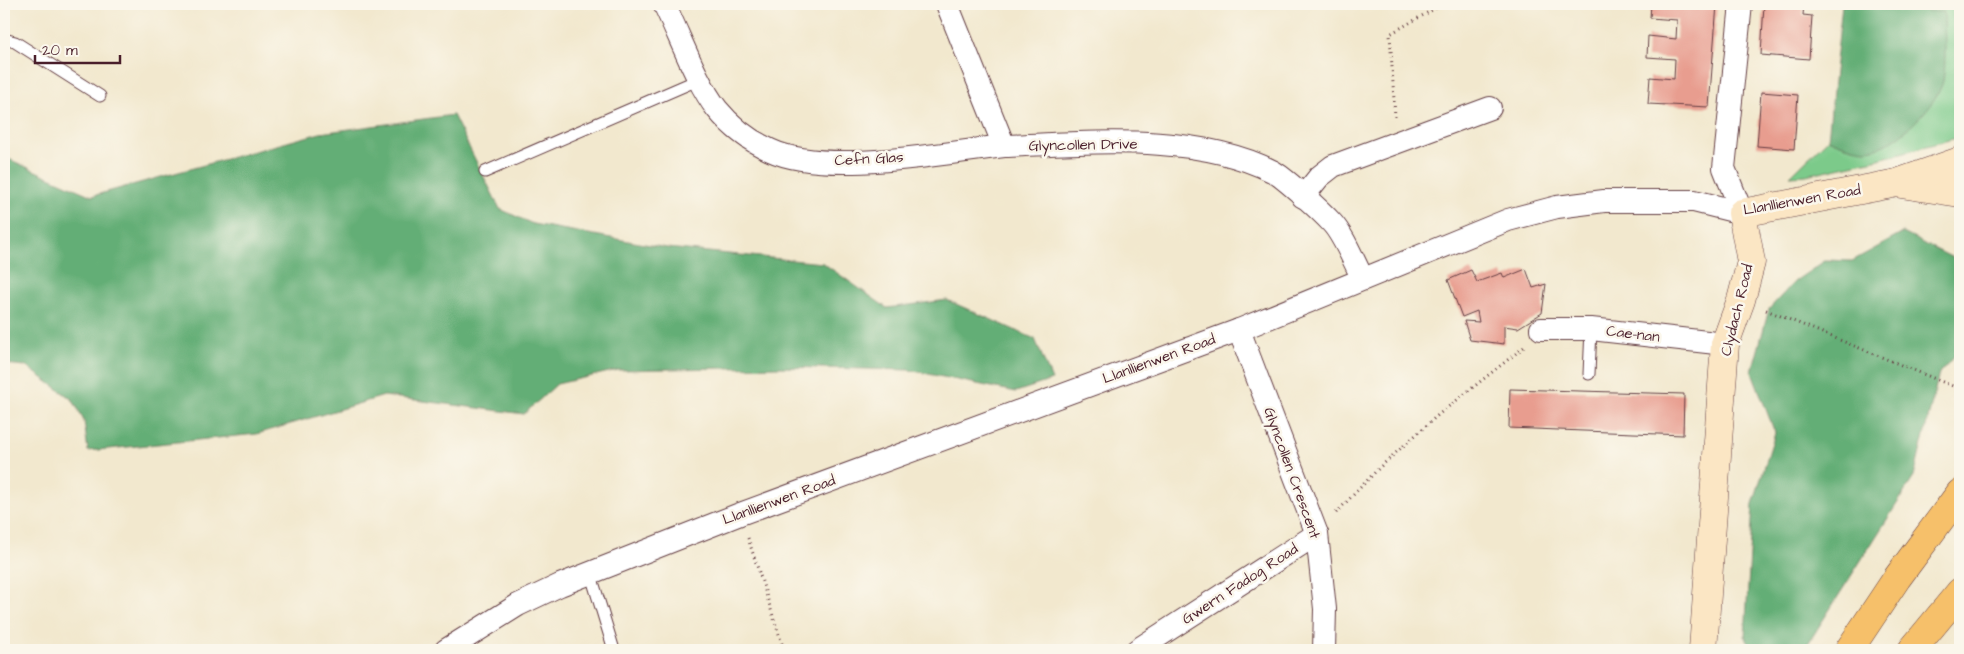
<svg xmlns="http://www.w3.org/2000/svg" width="1964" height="654" font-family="'Architects Daughter',sans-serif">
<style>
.green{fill:#7bca8a;stroke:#62745a}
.forest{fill:#64ae76;stroke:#576650}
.building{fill:#e89d8f}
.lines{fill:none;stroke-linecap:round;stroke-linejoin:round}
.service-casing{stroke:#633d43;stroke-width:13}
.minor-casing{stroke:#633d43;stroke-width:24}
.secondary-casing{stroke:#633d43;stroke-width:29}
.primary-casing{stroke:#633d43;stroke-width:29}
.path{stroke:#633d43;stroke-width:3;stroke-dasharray:1 4;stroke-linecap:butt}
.service{stroke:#fff;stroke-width:11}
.minor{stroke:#fff;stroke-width:22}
.secondary{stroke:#fbe6c4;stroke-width:28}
.primary{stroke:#f6c06b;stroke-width:28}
.labels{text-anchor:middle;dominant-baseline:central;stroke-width:5;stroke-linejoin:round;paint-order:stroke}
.street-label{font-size:15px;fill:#4a1f2b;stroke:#fbf7ec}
</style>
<rect width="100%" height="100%" fill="#fbf7ec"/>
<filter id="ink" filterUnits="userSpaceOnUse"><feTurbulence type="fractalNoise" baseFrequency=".02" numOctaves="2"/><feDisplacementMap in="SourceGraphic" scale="10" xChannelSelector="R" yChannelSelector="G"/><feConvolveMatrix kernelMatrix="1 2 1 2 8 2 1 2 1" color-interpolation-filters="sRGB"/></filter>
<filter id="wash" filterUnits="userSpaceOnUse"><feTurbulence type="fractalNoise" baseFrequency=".0096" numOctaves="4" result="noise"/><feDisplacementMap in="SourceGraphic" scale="20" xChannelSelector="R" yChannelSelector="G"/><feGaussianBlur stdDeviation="1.12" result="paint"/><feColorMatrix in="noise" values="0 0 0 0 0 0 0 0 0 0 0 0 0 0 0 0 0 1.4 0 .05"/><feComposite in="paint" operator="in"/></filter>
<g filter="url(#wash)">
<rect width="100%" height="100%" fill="#f2e8ce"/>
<path class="green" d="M1921,4H1960V137L1879,159L1806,175L1790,176L1828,139C1850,148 1861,152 1883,145L1944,12L1927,11Z"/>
<g class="forest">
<path d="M1842,4H1921L1927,11L1944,12C1944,34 1947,59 1943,81C1937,106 1892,151 1865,150C1852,149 1840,144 1828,139Z"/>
<path d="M453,115L500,209L533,224L667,248L823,263L887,308L947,300L1035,339L1052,380L1016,392L909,370L779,367L618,370L557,384L524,414L384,396L257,434L88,451L84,421L73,400L26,366L4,364V157L92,196L320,133Z"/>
<path d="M1903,233L1959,261L1960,350L1939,373L1914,477L1804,650H1754L1745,636L1753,504L1775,433L1752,372L1769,309L1795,281L1826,260L1852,261Z"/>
</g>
<g id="blocks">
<g class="building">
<path d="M1651,4H1717L1709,107L1648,104L1650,77L1674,79L1675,59L1647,57L1648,36L1676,39L1677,20L1650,18Z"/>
<path d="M1764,4H1804L1803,15L1812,16L1809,59L1761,55Z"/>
<path d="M1761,92L1798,95L1794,149L1757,146Z"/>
<path d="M1526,269L1533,288L1546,284L1542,313L1518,328L1504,326V344L1470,340L1464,321L1479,322L1477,311L1462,317L1448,280L1471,270L1477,282L1502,273L1504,278Z"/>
<path d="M1510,389L1684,394L1683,435L1509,428Z"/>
</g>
</g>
</g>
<g filter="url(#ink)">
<use href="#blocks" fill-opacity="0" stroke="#633d43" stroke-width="1"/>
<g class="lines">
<g class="service-casing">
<g id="service">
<path d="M4,39L15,42L100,96"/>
<path d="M485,172L700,79"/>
<path d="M1589,374L1591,329"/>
<path d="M590,572L614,650"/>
</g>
</g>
<g class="minor-casing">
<g id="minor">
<path d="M664,4C679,34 697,84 717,109C731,126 750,141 770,150C825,176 943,153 1004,146"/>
<path d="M947,4L1004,146C1088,143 1195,132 1272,171C1283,176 1322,212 1332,223C1344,236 1354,262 1363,279"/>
<path d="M1741,4L1724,168L1742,213"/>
<path d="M1303,197L1319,177L1333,166L1490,108"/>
<path d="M1541,329H1591L1725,344"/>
<path d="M1239,330L1317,534L1325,609L1324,650"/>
<path d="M446,650L518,605L560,585L740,514L1239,330L1508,220L1557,207L1604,201H1694L1742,213"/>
<path d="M1137,650L1317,534"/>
</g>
</g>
<g class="secondary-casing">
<g id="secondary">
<path d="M1901,184L1960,193"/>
<path d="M1703,650L1725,344L1741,300L1751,262L1742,213L1897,183L1960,161"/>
</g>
</g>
<g class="primary-casing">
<g id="primary">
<path d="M1849,650L1897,578L1960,493"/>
<path d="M1912,650L1960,592"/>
</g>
</g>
<g class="path">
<path d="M1395,117L1390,34L1443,4"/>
<path d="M1766,310L1960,389"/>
<path d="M1336,513L1380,467L1438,415L1524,347"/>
<path d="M748,538L784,650"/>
</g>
<use href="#service" class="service"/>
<use href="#minor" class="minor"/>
<use href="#secondary" class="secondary"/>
<use href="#primary" class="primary"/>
</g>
</g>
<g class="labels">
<g class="street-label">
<text transform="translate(1083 145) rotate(-1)">Glyncollen Drive</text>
<text transform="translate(869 159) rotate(-3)">Cefn Glas</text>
<text transform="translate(1802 200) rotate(-10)">Llanllienwen Road</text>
<text transform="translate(1737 310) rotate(-76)">Clydach Road</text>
<text transform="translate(1633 334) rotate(7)">Cae-nan</text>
<text transform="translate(1159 359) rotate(-20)">Llanllienwen Road</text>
<text transform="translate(1292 473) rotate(70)">Glyncollen Crescent</text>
<text transform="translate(779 500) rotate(-20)">Llanllienwen Road</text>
<text transform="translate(1240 584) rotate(-33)">Gwern Fadog Road</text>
</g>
</g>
<rect width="1964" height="654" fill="none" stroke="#fbf7ec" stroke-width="20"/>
<path d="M35 55v8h85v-8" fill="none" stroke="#4a1f2b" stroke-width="2.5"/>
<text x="42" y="55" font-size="15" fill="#4a1f2b" stroke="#fbf7ec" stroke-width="4" paint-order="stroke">20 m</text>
</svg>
